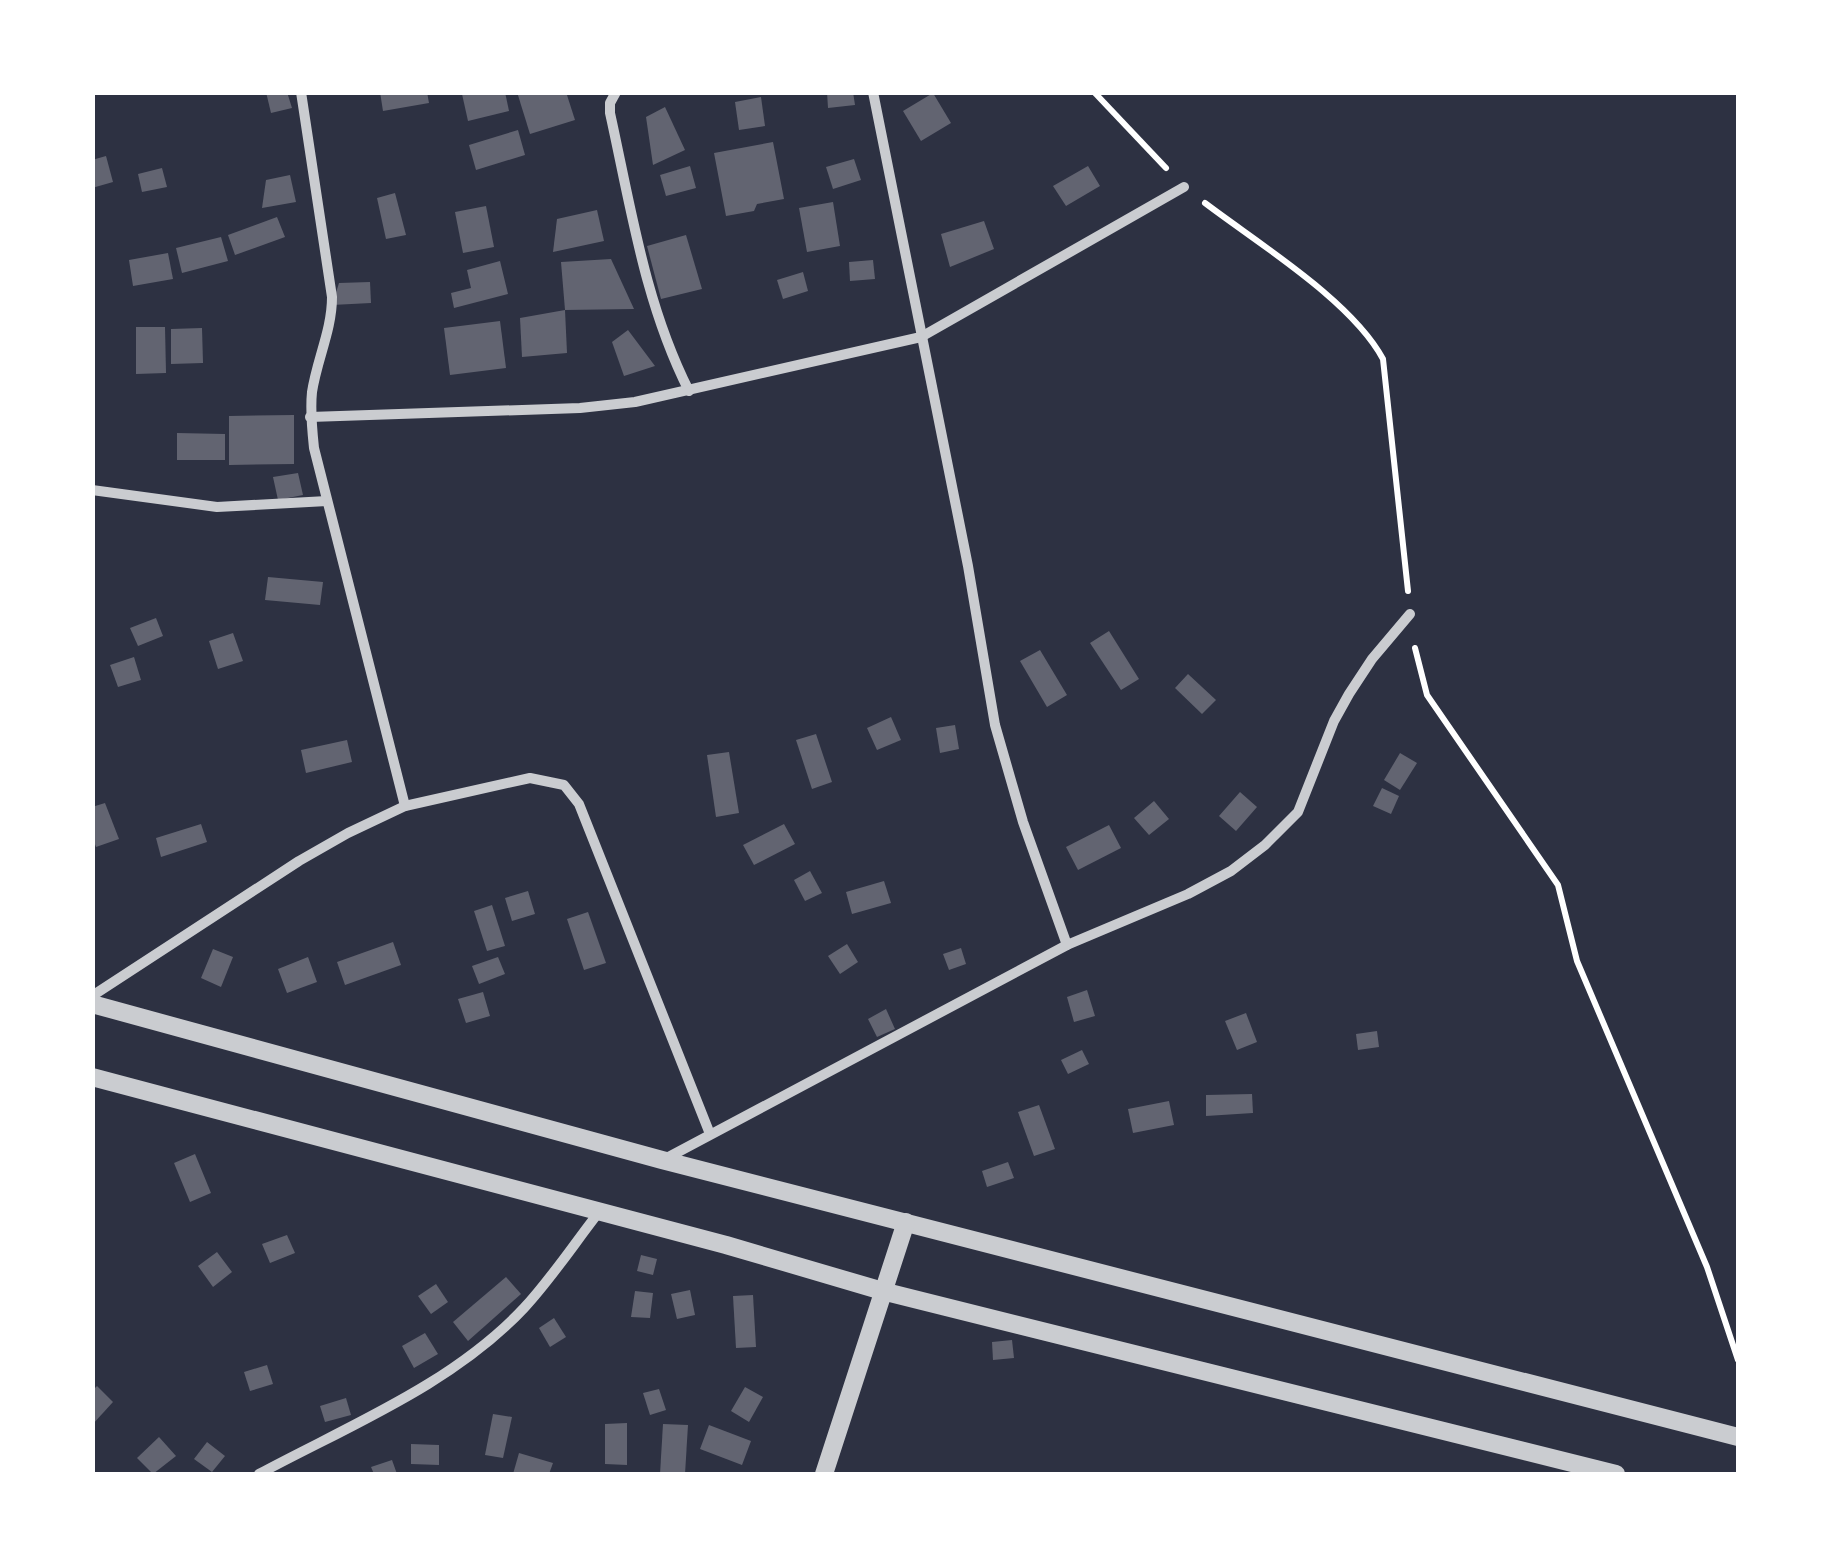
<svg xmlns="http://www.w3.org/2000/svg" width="1831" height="1567" font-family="Arial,sans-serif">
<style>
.building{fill:#626471}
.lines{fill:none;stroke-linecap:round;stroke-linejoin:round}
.path{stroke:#fff;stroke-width:6}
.minor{stroke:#caccd0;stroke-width:10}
.tertiary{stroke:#caccd0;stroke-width:18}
</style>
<rect width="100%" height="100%" fill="#2d3142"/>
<g class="building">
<path d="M266,92H287L292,108L271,113Z"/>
<path d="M380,92H427L429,103L383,111Z"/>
<path d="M470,92H505L509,111L468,121L462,94Z"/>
<path d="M517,92H566L575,120L530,134Z"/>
<path d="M827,92H853L855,105L828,108Z"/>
<path d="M933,93L951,123L921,141L903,111Z"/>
<path d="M761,97L765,126L739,130L735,102Z"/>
<path d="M665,107L685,150L653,165L646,117Z"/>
<path d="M518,130L525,155L476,170L469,145Z"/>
<path d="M773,142L784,199L757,204L754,211L726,216L714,153Z"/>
<path d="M106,156L113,182L92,188V160Z"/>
<path d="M854,159L861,180L833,189L826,167Z"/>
<path d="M690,166L696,188L666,196L660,175Z"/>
<path d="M1088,166L1100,186L1066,206L1053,186Z"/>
<path d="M162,168L167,187L142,192L138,174Z"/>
<path d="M290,175L296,202L262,208L266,180Z"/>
<path d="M395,193L406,235L386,239L377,198Z"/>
<path d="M833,202L840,246L807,252L799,208Z"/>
<path d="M486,206L494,247L463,253L455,212Z"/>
<path d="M597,210L604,241L553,252L557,219Z"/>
<path d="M277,217L285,237L235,255L228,235Z"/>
<path d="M984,221L994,249L950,267L941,234Z"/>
<path d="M686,235L702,289L661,299L647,246Z"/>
<path d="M221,237L228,261L182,273L176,248Z"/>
<path d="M168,253L173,279L133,286L129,260Z"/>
<path d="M611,259L634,309L565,310L561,262Z"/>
<path d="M873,260L875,279L850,281L849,262Z"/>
<path d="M500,261L508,294L454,308L451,293L471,288L467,270Z"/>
<path d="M803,272L808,291L783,299L777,280Z"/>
<path d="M370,282L371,303L332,305L339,283Z"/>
<path d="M565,310L567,353L522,357L520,318Z"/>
<path d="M500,321L506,368L450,375L444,328Z"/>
<path d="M136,327H165L166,373L136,374Z"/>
<path d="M202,328L203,363L171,364V329Z"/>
<path d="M628,330L655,366L624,376L612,342Z"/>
<path d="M294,415V464L229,465V416Z"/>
<path d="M177,433L225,434V460H177Z"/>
<path d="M298,473L303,495L278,500L273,477Z"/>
<path d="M268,577L323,582L320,605L265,600Z"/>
<path d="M156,618L163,636L138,646L130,628Z"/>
<path d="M1109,631L1139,679L1121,690L1090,643Z"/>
<path d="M233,633L243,661L218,669L209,641Z"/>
<path d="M1040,650L1067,695L1047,707L1020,661Z"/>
<path d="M134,657L141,680L118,687L110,665Z"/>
<path d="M1188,674L1216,700L1202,714L1175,688Z"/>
<path d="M891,717L901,740L877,750L867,728Z"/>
<path d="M955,725L959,749L940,753L936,728Z"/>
<path d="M816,734L832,782L812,789L796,740Z"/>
<path d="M347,740L352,762L306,773L301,750Z"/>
<path d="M729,752L739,813L716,817L707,755Z"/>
<path d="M1400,753L1417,763L1400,790L1384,780Z"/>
<path d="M1382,788L1399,796L1391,814L1373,806Z"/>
<path d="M1240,792L1257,807L1236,831L1219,816Z"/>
<path d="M1154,801L1169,819L1149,835L1134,818Z"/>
<path d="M105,803L119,839L96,847L92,836V807Z"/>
<path d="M201,824L207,842L161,857L156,838Z"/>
<path d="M784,824L795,844L754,865L743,845Z"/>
<path d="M1109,825L1121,848L1078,870L1066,847Z"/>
<path d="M810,871L822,893L805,901L794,880Z"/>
<path d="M884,881L891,903L852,914L846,892Z"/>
<path d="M528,891L535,914L512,921L505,898Z"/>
<path d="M492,905L505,946L487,951L474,911Z"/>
<path d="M588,912L606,963L584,970L567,919Z"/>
<path d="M393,942L401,965L345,985L337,962Z"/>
<path d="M847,944L858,962L840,974L828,956Z"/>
<path d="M961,948L966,964L949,970L943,954Z"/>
<path d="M213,949L233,957L221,987L201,978Z"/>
<path d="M308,957L317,982L287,993L278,969Z"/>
<path d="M498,957L505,974L479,984L472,966Z"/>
<path d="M1087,990L1095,1016L1074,1022L1067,997Z"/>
<path d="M483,992L490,1016L466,1023L458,999Z"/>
<path d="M886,1009L895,1029L877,1037L868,1019Z"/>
<path d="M1246,1013L1257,1042L1237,1050L1225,1021Z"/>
<path d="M1377,1031L1379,1047L1358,1050L1356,1034Z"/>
<path d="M1082,1050L1089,1064L1068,1074L1061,1060Z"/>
<path d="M1252,1094L1253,1113L1206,1116V1095Z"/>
<path d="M1169,1101L1174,1125L1133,1133L1128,1109Z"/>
<path d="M1039,1105L1055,1149L1034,1156L1018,1112Z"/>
<path d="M195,1154L211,1193L190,1202L174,1163Z"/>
<path d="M1008,1162L1014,1178L987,1187L982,1171Z"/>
<path d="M287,1235L295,1253L270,1263L262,1244Z"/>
<path d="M217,1252L232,1272L213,1287L198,1266Z"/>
<path d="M641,1255L657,1259L653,1275L637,1271Z"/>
<path d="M506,1277L521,1294L468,1341L453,1322Z"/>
<path d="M436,1284L448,1302L431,1314L418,1296Z"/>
<path d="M690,1290L695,1315L677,1319L671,1294Z"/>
<path d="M635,1291L653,1293L650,1318L631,1317Z"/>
<path d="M753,1295L756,1347L736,1348L733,1296Z"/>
<path d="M554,1318L566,1337L550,1347L539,1328Z"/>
<path d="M425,1333L438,1354L414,1368L402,1346Z"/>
<path d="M1012,1340L1014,1358L993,1360L992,1342Z"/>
<path d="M267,1365L273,1384L250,1391L244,1372Z"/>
<path d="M97,1386L113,1402L92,1425V1391Z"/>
<path d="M745,1387L763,1397L749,1422L731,1411Z"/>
<path d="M659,1389L666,1410L650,1415L643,1393Z"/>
<path d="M346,1398L351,1415L325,1422L320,1406Z"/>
<path d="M493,1414L512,1417L503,1458L485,1455Z"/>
<path d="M627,1423V1465L605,1464V1424Z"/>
<path d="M663,1424L688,1425L685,1474H660Z"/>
<path d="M709,1425L751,1441L742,1465L700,1449Z"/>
<path d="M159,1437L176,1456L153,1474L137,1458Z"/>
<path d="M207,1442L225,1456L212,1472L194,1459Z"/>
<path d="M411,1444L439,1445V1465L411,1464Z"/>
<path d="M519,1453L553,1463L549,1474H513Z"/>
<path d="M392,1460L397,1474H374L371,1467Z"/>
</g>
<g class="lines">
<g class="path">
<path d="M1094,92L1166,168"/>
<path d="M1205,203C1259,244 1352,301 1383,359L1408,591"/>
<path d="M1415,648L1427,695L1558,885L1577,961L1707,1267L1738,1360"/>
</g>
<g class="minor">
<path d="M301,92L332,297C332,330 317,359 312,392C310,411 312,429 314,448L405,806"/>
<path d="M616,92L610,103V113C631,208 645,304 689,391"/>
<path d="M873,92L968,566L995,725L1023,822L1067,945"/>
<path d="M310,417L580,408L635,402L921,337L1184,187"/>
<path d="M92,490L217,507L327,501"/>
<path d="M92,996L299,861L348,833L405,806L530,778L564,785L579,804L710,1134"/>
<path d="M663,1160L1067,945L1188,894L1231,871L1265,845L1298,812L1334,721L1349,694L1372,659L1410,614"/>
<path d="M259,1474C348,1426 453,1384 524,1308C551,1279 574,1244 599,1212"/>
</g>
<g class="tertiary">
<path d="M92,1004L662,1160L1738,1437"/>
<path d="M92,1077L726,1245L886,1292L1616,1474"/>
<path d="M824,1474L906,1222"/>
</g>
</g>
<rect width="1831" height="1567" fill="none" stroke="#ffffff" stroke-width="190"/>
</svg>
